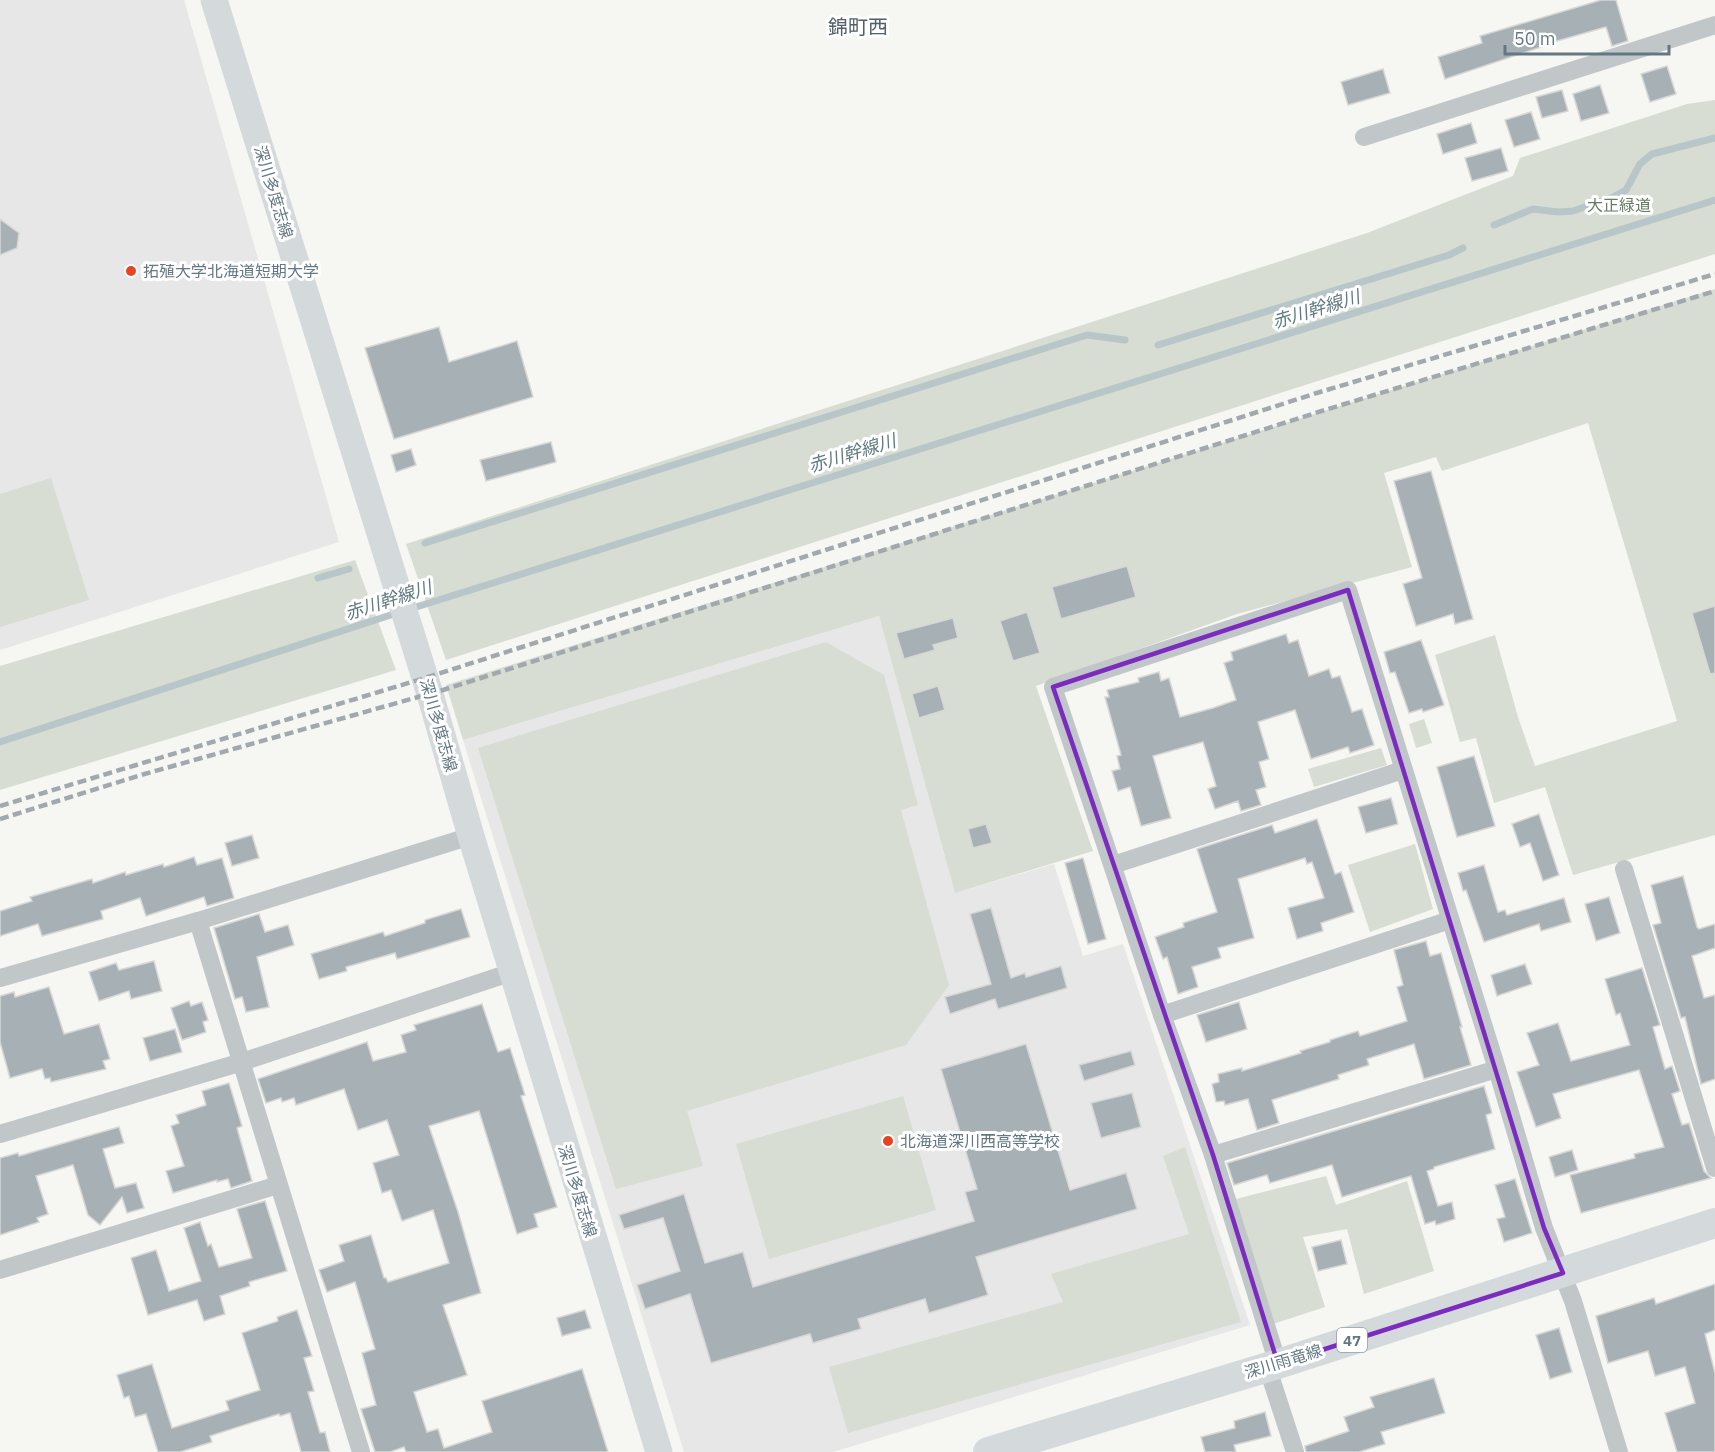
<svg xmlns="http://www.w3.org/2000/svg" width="1715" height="1452" font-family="'IBM Plex Sans','Noto Sans JP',sans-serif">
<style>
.built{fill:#e6e7e6}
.green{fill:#d7ddd3}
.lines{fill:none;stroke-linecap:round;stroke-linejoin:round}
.stream{stroke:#b8c6c9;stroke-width:7}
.building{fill:#a7b1b5;stroke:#d7d7d5;stroke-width:1.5}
.minor{stroke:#c1c6c8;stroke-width:18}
.secondary{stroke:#d4d9dc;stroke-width:27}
.primary{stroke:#d4d9dc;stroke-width:30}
.rail{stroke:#a1a9ae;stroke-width:4.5;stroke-dasharray:9 4.5;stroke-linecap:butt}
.marked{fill:none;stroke:#7b2cbf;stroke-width:4.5;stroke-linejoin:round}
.poi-dot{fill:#e64422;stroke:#fff;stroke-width:2}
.labels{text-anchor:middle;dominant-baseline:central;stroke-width:6;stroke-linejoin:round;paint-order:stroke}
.shield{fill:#fff;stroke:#92a0a9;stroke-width:1.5}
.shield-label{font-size:15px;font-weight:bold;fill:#647884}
.street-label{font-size:16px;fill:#647884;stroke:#fff}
.park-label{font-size:16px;fill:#697b63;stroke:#fff}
.poi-label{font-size:16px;fill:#647884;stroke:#fff;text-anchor:start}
.water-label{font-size:18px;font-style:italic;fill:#607a80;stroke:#fff}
.quarter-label{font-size:20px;fill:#526069;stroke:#fff}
</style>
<rect width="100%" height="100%" fill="#f6f6f2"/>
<g class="built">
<path d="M0,0H184L339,542L0,650Z"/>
<path d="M879,616L955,893L1054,864L1083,956L1123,944L1250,1325L833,1452H684L463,740Z"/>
</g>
<g class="green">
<path d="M1715,100V254L446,660L406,544L1367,233L1513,176L1520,158L1687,104Z"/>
<path d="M1715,289V835L1573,875L1545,787L1494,803L1476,738L1460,742L1435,655L1495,635L1518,717L1535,766L1677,721L1588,423L1442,471L1436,457L1384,473L1412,567L1237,614L1036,686L1093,851L955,893L879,616L463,740L446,685Z"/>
<path d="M51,478L89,600L0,627V494Z"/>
<path d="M355,560L396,670L0,790V666Z"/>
<path d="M826,642L884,675L918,805L901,810L949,985L906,1045L687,1111L703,1166L616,1189L478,748Z"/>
<path d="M1424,719L1432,743L1416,748L1409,724Z"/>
<path d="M1381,748L1387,765L1314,787L1308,769Z"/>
<path d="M1415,844L1433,909L1370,932L1348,865Z"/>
<path d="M903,1096L936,1210L769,1259L736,1144Z"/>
<path d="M1185,1147L1241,1322L848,1433L829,1367L1063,1302L1051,1274L1189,1234L1163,1156Z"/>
<path d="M1326,1176L1336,1205L1407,1181L1434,1271L1364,1294L1347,1229L1303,1237L1325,1307L1270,1325L1236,1199Z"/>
</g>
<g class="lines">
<g class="stream">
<path d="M1494,225L1533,209L1558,212L1573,211L1613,197L1626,190L1640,164L1652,154L1715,138"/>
<path d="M1158,345L1449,255L1463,248"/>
<path d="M425,543L1087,335L1125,340"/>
<path d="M318,578L349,569"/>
<path d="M410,609L1715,200"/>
<path d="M0,742L400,612"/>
</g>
</g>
<g class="building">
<path d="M1601,0H1616L1628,41L1612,46L1606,27L1550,43V44L1445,79L1438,57L1482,43L1480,36Z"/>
<path d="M1667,66L1676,94L1650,102L1641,74Z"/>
<path d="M1383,69L1390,93L1348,105L1341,82Z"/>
<path d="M1600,85L1609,113L1581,121L1573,94Z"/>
<path d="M1562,90L1568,111L1542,118L1536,97Z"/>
<path d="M1531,112L1540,139L1514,147L1505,120Z"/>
<path d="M1471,123L1477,143L1443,154L1437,134Z"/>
<path d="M1501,148L1508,171L1472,181L1465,158Z"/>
<path d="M0,219L19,233L17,248L0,255Z"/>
<path d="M439,327L449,362L517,341L533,397L394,439L365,348Z"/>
<path d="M551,442L556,462L486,481L480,460Z"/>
<path d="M411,449L416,465L396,472L391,455Z"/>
<path d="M1431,471L1473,619L1455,624L1453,614L1416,626L1403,584L1422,578L1394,481Z"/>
<path d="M1127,566L1136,597L1061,619L1052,587Z"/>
<path d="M1715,606V673L1710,674L1692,613Z"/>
<path d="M1027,612L1040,653L1013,661L1000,621Z"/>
<path d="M953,618L958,638L933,645L935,650L904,659L896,633Z"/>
<path d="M1286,634L1289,643L1298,640L1309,676L1329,669L1332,678L1340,676L1352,712L1362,709L1374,745L1350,753L1348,747L1311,759L1295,710L1258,722L1269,759L1259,762L1266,787L1256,790L1261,805L1241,811L1238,801L1215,809L1208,789L1216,786L1203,742L1153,756L1171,818L1141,826L1130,787L1118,791L1112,771L1120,769L1117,756L1121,755L1105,697H1109L1107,690L1139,682L1138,678L1159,672L1161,681L1169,678L1180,717L1213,708L1236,700L1224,663L1233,660L1231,652Z"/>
<path d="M1421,640L1444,705L1423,712L1422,709L1409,713L1395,672L1390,673L1384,652Z"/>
<path d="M938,686L945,710L919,718L912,694Z"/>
<path d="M1474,756L1495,826L1457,837L1437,767Z"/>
<path d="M1391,798L1398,824L1366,833L1358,807Z"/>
<path d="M1539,814L1559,875L1543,881L1530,843L1520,847L1512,824Z"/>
<path d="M1317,819L1335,874L1341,872L1354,912L1321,923L1323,931L1297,939L1288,908L1324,898L1312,862L1307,864L1305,858L1238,879L1254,938L1218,948L1221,958L1192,967L1198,987L1178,994L1167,957L1163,959L1155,937L1184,927L1183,923L1217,912L1197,849L1272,825L1275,833Z"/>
<path d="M986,824L992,843L973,848L968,829Z"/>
<path d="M252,835L259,858L232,866L225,843Z"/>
<path d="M194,857L197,865L222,858L234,898L207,906L204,897L146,916L140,898L101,911L103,919L42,936L38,924L0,936V911L32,901L30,897L92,879L93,883L125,872L126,875L163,864L164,867Z"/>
<path d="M1083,858L1106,939L1088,944L1065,863Z"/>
<path d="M1484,865L1498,912L1505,910L1507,915L1564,898L1571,922L1541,931L1539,924L1484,942L1466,890L1463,891L1458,873Z"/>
<path d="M1683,876L1697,927L1699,929L1715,924V948L1692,956L1704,998L1715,995V1079L1701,1084L1685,1017L1681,1018L1653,925L1661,923L1651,885Z"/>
<path d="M1609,897L1620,933L1596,941L1585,904Z"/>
<path d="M991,908L1011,978L1025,973L1026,977L1061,966L1067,988L998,1009L995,999L950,1014L945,997L991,984L970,914Z"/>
<path d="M461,909L470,937L397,959L395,953L346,967L347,971L319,979L311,954L383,932L385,936L425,923V920Z"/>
<path d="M259,914L265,932L288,925L294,945L257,957L269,1007L246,1012L242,997L235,999L214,928Z"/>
<path d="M1426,941L1430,956L1441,953L1462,1027H1460L1471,1065L1424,1079L1414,1044L1367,1059L1369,1065L1338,1075L1339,1079L1272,1100L1279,1123L1257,1130L1248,1099L1225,1105L1224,1101L1216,1102L1212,1084L1219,1082L1218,1074L1242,1068V1071L1301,1053L1300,1051L1330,1042V1040L1358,1031L1360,1036L1407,1021L1397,987L1403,985L1394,950Z"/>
<path d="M154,961L162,991L131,999L129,991L99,1001L89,972L116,963L119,970Z"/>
<path d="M1525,964L1532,984L1497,996L1491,975Z"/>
<path d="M1642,968L1660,1025L1653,1027L1665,1069L1672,1066L1680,1091L1672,1094L1682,1125L1689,1123L1704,1171L1711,1178L1581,1213L1570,1175L1635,1158L1634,1154L1664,1147L1639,1070L1553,1094L1561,1118L1536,1127L1517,1072L1539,1065L1527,1033L1558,1023L1571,1061L1630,1045L1620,1013L1616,1015L1605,979Z"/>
<path d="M49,987L64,1034L99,1024L110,1059L103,1061L106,1069L51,1082L50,1078L45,1079L42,1069L10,1078L0,1042V996L14,992L15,997Z"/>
<path d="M189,1001L191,1006L202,1002L208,1020L203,1022L206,1032L182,1040L171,1008Z"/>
<path d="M1239,1002L1247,1029L1206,1042L1197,1015Z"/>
<path d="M482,1004L498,1052L510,1048L525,1095L521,1096L557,1207L534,1214L538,1227L517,1234L479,1111L429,1126L458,1212L481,1293L443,1305L467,1375L414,1392L427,1432L438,1429L444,1448L492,1432L482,1401L582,1369L608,1452H406L404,1447L390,1452H375L361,1409L376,1405L362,1353L375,1349L355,1282L327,1292L319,1270L344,1261L339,1245L371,1235L384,1278H386L388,1282L449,1263L433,1210L402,1221L391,1190L382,1193L373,1163L399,1155L387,1120L358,1130L344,1089L296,1105L294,1098L282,1102L281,1098L266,1103L258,1079L367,1042L373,1061L406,1052L401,1035L416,1030L414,1025Z"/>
<path d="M175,1029L182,1052L150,1061L143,1038Z"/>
<path d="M1026,1044L1070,1190L1126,1173L1137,1209L976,1257L988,1295L929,1313L925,1299L858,1319L861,1329L813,1343L810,1334L711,1363L690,1294L645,1309L637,1285L680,1271L663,1218L624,1229L619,1215L684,1194L705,1263L743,1252L753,1287L974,1221L965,1192L977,1189L941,1069Z"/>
<path d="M1131,1051L1135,1065L1084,1081L1079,1065Z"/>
<path d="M229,1083L242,1126L237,1128L252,1181L231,1188L228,1179L217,1182V1180L173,1193L166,1171L184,1166L171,1126L179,1123L176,1115L206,1105L202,1091Z"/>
<path d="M1484,1086L1492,1113L1486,1115L1495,1149L1434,1167V1169L1427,1171L1438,1206L1452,1202L1455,1219L1436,1225L1435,1221L1425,1224L1411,1176L1342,1197L1332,1165L1270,1183L1267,1175L1234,1185L1227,1163Z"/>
<path d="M1132,1093L1141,1127L1101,1138L1091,1103Z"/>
<path d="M119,1127L124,1143L103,1149L115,1188L136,1183L144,1208L127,1213L122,1197L100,1225L88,1215L73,1165L36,1176L48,1214L37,1218L39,1222L0,1235V1158L18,1153L19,1156Z"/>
<path d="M1572,1150L1578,1170L1555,1177L1549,1157Z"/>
<path d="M1515,1179L1532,1233L1504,1242L1497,1219L1505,1217L1495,1185Z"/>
<path d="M265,1201L287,1271L249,1282L250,1286L220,1296L225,1314L204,1321L197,1300L148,1315L131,1258L156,1250L169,1291L201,1281L184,1228L200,1222L208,1246L211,1244L219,1267L252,1258L237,1209Z"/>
<path d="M1341,1240L1347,1264L1318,1271L1312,1247Z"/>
<path d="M1715,1284V1330L1705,1334L1715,1373V1452H1677L1665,1413L1695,1403L1685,1367L1655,1376L1648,1351L1608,1363L1596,1316L1654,1298L1656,1304Z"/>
<path d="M297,1310L312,1356L304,1358L314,1391L308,1392L320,1433L325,1432L330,1452H301L290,1413L280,1416L279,1414L210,1436L212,1442L180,1452H158L146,1414L135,1417L129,1396L124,1398L117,1375L152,1364L172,1428L229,1410L226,1401L260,1390L242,1333L278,1321L277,1317Z"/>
<path d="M585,1310L591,1328L562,1336L557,1318Z"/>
<path d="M1559,1328L1572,1372L1550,1379L1536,1335Z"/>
<path d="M1434,1378L1445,1413L1381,1432L1385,1444L1359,1452H1306L1305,1446L1349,1431L1344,1417L1374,1407L1370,1397Z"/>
<path d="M1265,1412L1271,1436L1234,1445L1236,1452H1205L1201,1437L1235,1428L1234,1421Z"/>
</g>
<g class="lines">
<g class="minor">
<path d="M1364,137L1715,25"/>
<path d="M1113,865L1403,770"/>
<path d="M1624,869L1715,1168"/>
<path d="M198,921L471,836"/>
<path d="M0,978L198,921L361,1452"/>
<path d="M1162,1015L1450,920"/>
<path d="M0,1134L242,1062L512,972"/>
<path d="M1213,1155L1497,1069"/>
<path d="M0,1270L278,1185"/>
<path d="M1278,1364L1213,1155L1162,1015L1053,687L1348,590L1497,1069L1544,1228L1573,1301L1619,1452"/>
<path d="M1267,1366L1295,1452"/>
</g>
<path class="secondary" d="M214,0L430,694L471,836L659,1452"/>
<path class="primary" d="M988,1452L1278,1364L1715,1223"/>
<g class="rail">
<path d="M0,806L425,678L1320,392L1715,274"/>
<path d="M0,819L141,775L443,690L1325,410L1715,291"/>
</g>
</g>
<path class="marked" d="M1348,590L1544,1228L1563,1273L1278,1364L1213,1155L1053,687Z"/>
<g class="poi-dot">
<circle cx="131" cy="271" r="6"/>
<circle cx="888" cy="1141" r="6"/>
</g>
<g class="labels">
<rect class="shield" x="1337" y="1328" width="30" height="24" rx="4.5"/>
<g class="shield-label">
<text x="1352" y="1340">47</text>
</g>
<g class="street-label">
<text transform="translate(274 192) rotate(73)">深川多度志線</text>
<text transform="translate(439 725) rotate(74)">深川多度志線</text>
<text transform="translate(578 1191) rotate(73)">深川多度志線</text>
<text transform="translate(1283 1361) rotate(-17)">深川雨竜線</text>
</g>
<g class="park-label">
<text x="1619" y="205">大正緑道</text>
</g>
<g class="poi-label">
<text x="143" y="271">拓殖大学北海道短期大学</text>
<text x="900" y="1141">北海道深川西高等学校</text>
</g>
<g class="water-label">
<text transform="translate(1316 309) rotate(-17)">赤川幹線川</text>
<text transform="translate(852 453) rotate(-17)">赤川幹線川</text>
<text transform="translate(388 600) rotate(-18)">赤川幹線川</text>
</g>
<g class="quarter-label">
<text x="858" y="26">錦町西</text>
</g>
</g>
<path d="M1505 45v9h164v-9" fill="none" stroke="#647884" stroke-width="3"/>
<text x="1514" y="45" font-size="18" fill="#647884" stroke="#ffffff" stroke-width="4.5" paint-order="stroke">50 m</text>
</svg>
